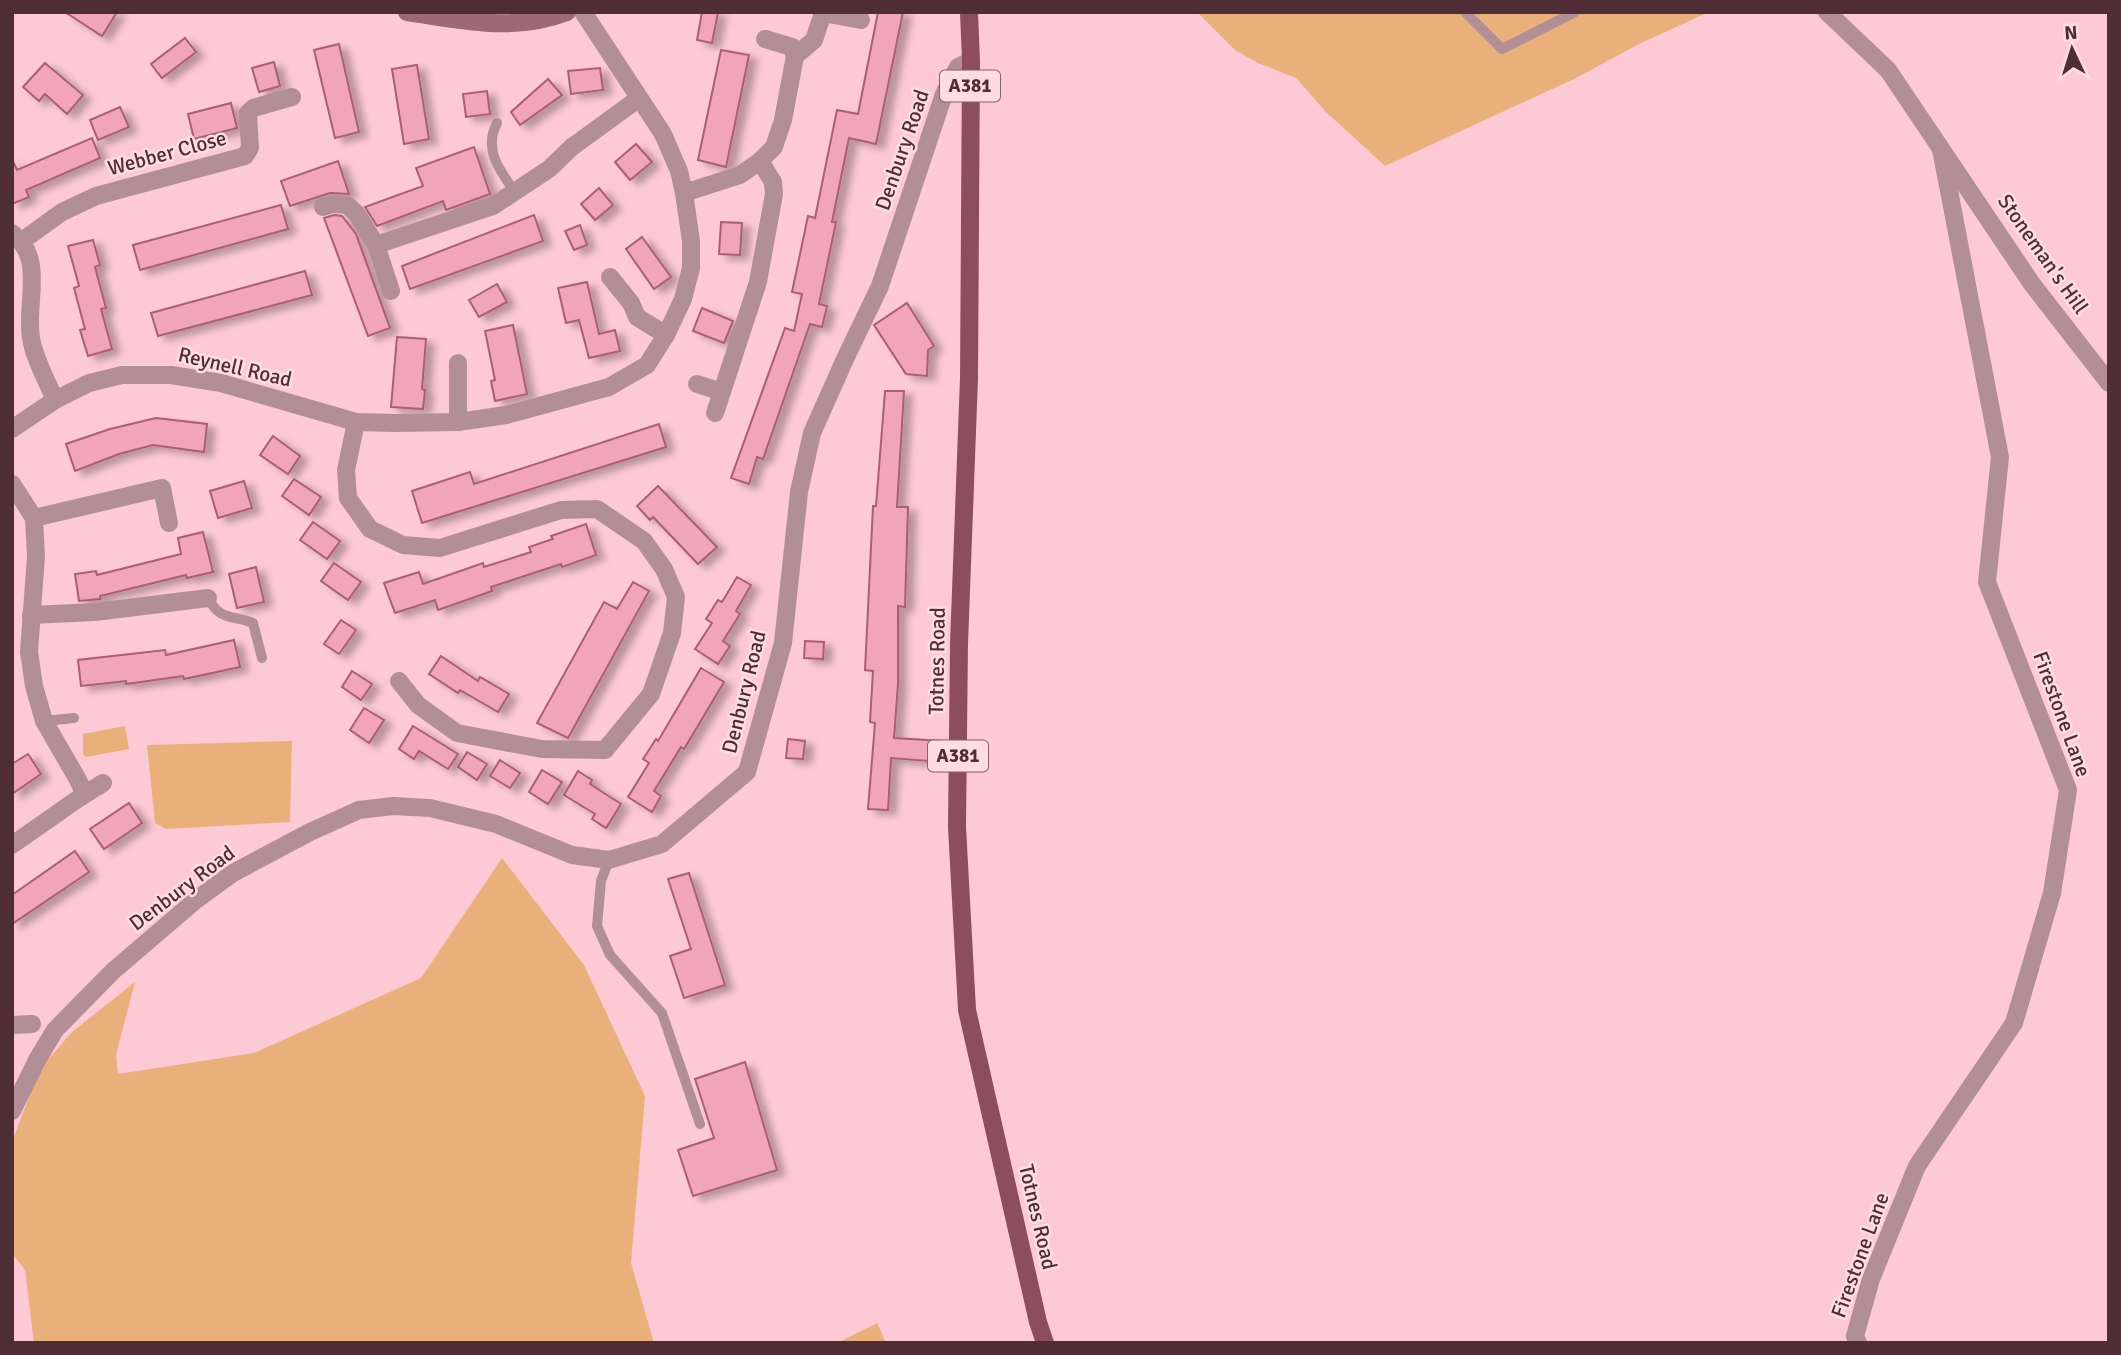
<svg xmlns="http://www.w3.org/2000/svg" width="2121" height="1355" font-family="Signika,sans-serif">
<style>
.green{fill:#eab07c}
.building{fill:#f1a5b8;stroke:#aa5e73;stroke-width:2;filter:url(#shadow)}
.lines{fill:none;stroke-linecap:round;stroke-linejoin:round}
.lane{stroke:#b28e96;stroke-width:10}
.street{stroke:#b28e96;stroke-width:18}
.secondary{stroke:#9d6976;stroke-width:18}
.primary{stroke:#8c4e5f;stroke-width:18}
.labels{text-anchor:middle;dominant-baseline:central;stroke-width:5;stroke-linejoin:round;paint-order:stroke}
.shield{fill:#ffdbe3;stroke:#84616a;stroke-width:2}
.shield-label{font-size:19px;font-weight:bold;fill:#4f2d36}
.street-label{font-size:21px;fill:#4f2d36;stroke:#ffdbe3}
</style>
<defs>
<filter id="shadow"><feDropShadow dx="8" dy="4.5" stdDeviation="3.5" flood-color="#0004"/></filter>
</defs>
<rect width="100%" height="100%" fill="#fdc9d5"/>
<g class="green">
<path d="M1197,12H1709L1639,44L1574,79L1385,166L1326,112L1296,78L1258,63L1235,50Z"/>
<path d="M125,726L129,749L86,757L83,754V734Z"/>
<path d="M292,741L290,822L166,829L155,823L147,745Z"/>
<path d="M502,858L584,965L645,1096L631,1263L654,1343H34L25,1270L12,1253V1142L39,1070L72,1032L135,982L116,1055L118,1074L254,1053L421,978Z"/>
<path d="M877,1323L886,1343H837Z"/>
</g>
<g class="building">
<path d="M65,12H117L102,36Z"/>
<path d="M702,12H718L712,43L697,40Z"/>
<path d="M878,12H903L876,144L849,138L832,222H836L819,304L827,306L822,327L810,324L763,459L757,457L749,484L731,478L785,328L794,331L802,294L792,292L808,216L815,218L837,110L858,114Z"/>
<path d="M185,38L196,52L162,78L151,64Z"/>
<path d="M339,44L359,132L335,138L314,50Z"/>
<path d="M721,50L749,55L726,167L698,160Z"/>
<path d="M274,62L280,86L259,92L252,68Z"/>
<path d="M45,63L83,95L67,114L45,94L39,101L23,87Z"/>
<path d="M417,65L429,139L404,144L392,69Z"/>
<path d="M600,68L603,90L571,94L568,71Z"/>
<path d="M548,79L562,95L520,125L511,112Z"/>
<path d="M487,91L490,114L466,117L463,94Z"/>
<path d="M231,103L237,128L194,139L188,114Z"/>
<path d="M120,107L129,127L98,140L90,120Z"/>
<path d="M92,138L100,158L26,190L29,197L12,204V159L17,170Z"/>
<path d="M636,144L652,162L630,180L615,162Z"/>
<path d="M474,147L490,194L446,210L443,201L377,226L365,207L423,186L416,168Z"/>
<path d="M338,161L349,194L330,193L290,206L281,181Z"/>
<path d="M599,188L613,205L595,220L581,204Z"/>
<path d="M281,205L288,229L140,270L133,245Z"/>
<path d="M334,215L342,216L356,234L390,328L368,336L324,218Z"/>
<path d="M534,215L543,241L410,289L402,266Z"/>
<path d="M721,222L742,223L740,255L719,254Z"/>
<path d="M580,225L587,245L574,250L565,231Z"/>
<path d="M642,237L671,277L654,289L626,249Z"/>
<path d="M93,240L100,265L95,267L106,308L101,309L112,349L88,356L80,330L85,329L74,288L79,286L68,246Z"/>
<path d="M305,271L312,295L158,336L151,313Z"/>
<path d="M587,282L599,334L615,330L620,351L589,358L579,320L566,323L558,288Z"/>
<path d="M497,284L507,302L479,317L469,300Z"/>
<path d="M907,303L934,346L928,350L927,376L906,374L874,325Z"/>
<path d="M702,308L733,321L724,343L693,331Z"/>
<path d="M513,325L527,394L495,401L491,381L495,380L485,331Z"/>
<path d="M397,337L426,339L422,389L425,390L423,409L391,407Z"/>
<path d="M885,391H904L897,507H908L905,607L898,606V684L894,738L943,741L942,762L891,758L888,810L868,809L875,723L870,722L873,671L865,670L873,506H876Z"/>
<path d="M156,418L207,424L204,452L153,445L119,454L75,471L66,444L110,429Z"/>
<path d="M659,424L666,447L422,523L412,491L470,472L474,484Z"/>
<path d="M273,436L300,456L288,474L260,455Z"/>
<path d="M294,479L321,497L309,515L282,496Z"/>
<path d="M244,481L252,508L218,518L210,491Z"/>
<path d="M658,486L717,547L698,564L653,517L650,520L637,506Z"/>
<path d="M313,522L340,541L327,559L300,540Z"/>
<path d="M586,524L596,555L562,567L561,564L491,587L492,591L438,610L435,600L395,613L384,583L419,572L423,584L483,563L484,567L531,552L529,547L553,539L551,536Z"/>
<path d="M203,532L213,572L187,578L186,575L100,596V599L79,601L75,574L96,571L97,575L181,554L178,538Z"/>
<path d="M334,563L361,582L348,600L321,581Z"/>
<path d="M256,567L264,602L237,608L229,574Z"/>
<path d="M737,577L751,585L736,611L740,614L723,641L730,646L718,664L695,649L712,623L706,619L718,600L722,602Z"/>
<path d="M633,582L649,591L568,738L537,723L604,602L617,609Z"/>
<path d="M341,620L356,630L339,654L324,644Z"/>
<path d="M234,640L240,667L184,679L183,676L126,684V681L81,686L78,660L165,650L166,655Z"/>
<path d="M805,641L824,642L823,659L804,658Z"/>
<path d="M441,656L478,681L480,677L509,694L498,712L460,690L458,693L429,674Z"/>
<path d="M701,668L724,682L684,749L681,747L654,791L661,796L652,812L628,797L649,763L643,759L656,739L658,741Z"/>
<path d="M352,671L372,684L361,700L342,687Z"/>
<path d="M364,708L384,720L369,743L350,730Z"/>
<path d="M413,726L458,754L448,769L419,751L414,759L399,749Z"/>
<path d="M788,739L805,741L803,759L786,758Z"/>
<path d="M467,752L487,764L477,780L458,767Z"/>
<path d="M28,754L41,774L12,794V764Z"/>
<path d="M500,760L520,773L510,788L490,776Z"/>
<path d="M542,770L562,782L548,804L529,792Z"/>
<path d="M578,771L592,780L590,784L621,804L606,828L592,819L595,814L564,795Z"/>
<path d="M129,803L142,823L104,849L90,829Z"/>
<path d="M75,851L89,872L12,924V895Z"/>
<path d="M689,873L725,985L684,998L670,956L691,949L668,879Z"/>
<path d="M745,1062L777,1170L693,1196L678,1150L714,1138L695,1079Z"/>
</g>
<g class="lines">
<g class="lane">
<path d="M1465,12L1502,49L1575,12"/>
<path d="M497,123C483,150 500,171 515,192"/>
<path d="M208,598C220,621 232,615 253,623L262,658"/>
<path d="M44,721L74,718"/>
<path d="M609,860L601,881L597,926L610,955L662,1013L700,1124"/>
</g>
<g class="street">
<path d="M1827,12L1888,70L2032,284L2109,383"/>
<path d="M765,39L792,47L795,56"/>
<path d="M760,161L774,147L783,120L795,56L814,40L823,13L861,20"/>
<path d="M684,193L740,175L760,161L773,182L774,194L758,282L715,413"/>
<path d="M323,207L333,204L347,205L357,214L376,245"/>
<path d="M12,233C46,259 25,302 31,338C34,358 47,381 55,400"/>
<path d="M22,241L62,212L96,196L245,156L250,148L248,113L253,108L292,97"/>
<path d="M610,277L631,303L637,317L666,335"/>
<path d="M391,291L376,245L493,206L549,169L572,147L638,99"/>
<path d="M697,384L722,392"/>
<path d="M356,422L346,470L348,498L370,529L403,545L440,548L561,510L597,509L644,541L664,569L676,597L672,633L651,694L605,750L542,749L457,733L418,705L399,681"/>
<path d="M458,422V363"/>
<path d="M12,429L55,400L89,383L122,375H171L221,383L356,422L395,423L458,422L506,415L609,387L647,365L666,335L683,299L691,268V241L684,193L679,171L663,134L583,12"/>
<path d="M12,484L34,518L36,556L29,652L34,686L44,721L77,778L82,788V796L103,783"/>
<path d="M34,518L162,488L169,523"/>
<path d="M31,615L95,612L208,598"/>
<path d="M12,845L82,796"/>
<path d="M12,1025L32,1024"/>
<path d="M12,1111L37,1060L55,1030L113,971L196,900L233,873L310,832L359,810L393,806L430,808L496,824L572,855L609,860L662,844L747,772L783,643L799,492L812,433L845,359L880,286L944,94L958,67L971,61"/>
<path d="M1858,1343L1855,1336L1871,1279L1917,1166L2014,1023L2052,893L2068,790L1987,582L2000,457L1941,149"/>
</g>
<path class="secondary" d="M407,12C462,20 514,33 567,12"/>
<path class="primary" d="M969,12L971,61L969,378L959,644L957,827L967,1010L1038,1322L1045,1343"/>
</g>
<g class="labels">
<g class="shield">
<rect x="940" y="70.5" width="60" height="31" rx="5"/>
<rect x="928" y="740.5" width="60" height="31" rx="5"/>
</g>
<g class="shield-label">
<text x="970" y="86">A381</text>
<text x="958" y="756">A381</text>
</g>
<g class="street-label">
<text transform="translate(902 150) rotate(-71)">Denbury Road</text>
<text transform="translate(167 153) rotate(-15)">Webber Close</text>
<text transform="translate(2043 254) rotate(55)">Stoneman's Hill</text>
<text transform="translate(235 367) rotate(13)">Reynell Road</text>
<text transform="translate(937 661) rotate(-89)">Totnes Road</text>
<text transform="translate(744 692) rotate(-76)">Denbury Road</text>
<text transform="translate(2062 714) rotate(70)">Firestone Lane</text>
<text transform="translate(182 888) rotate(-37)">Denbury Road</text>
<text transform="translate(1038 1217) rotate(77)">Totnes Road</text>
<text transform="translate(1860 1255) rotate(-70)">Firestone Lane</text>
</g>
</g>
<rect width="2121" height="1355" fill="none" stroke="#4f2d36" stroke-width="28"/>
<g transform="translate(2072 49) rotate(356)" stroke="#ffdbe3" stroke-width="5" paint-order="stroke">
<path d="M0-5L12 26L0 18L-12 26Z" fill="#4f2d36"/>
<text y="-10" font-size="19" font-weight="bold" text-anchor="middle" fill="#4f2d36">N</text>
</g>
</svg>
